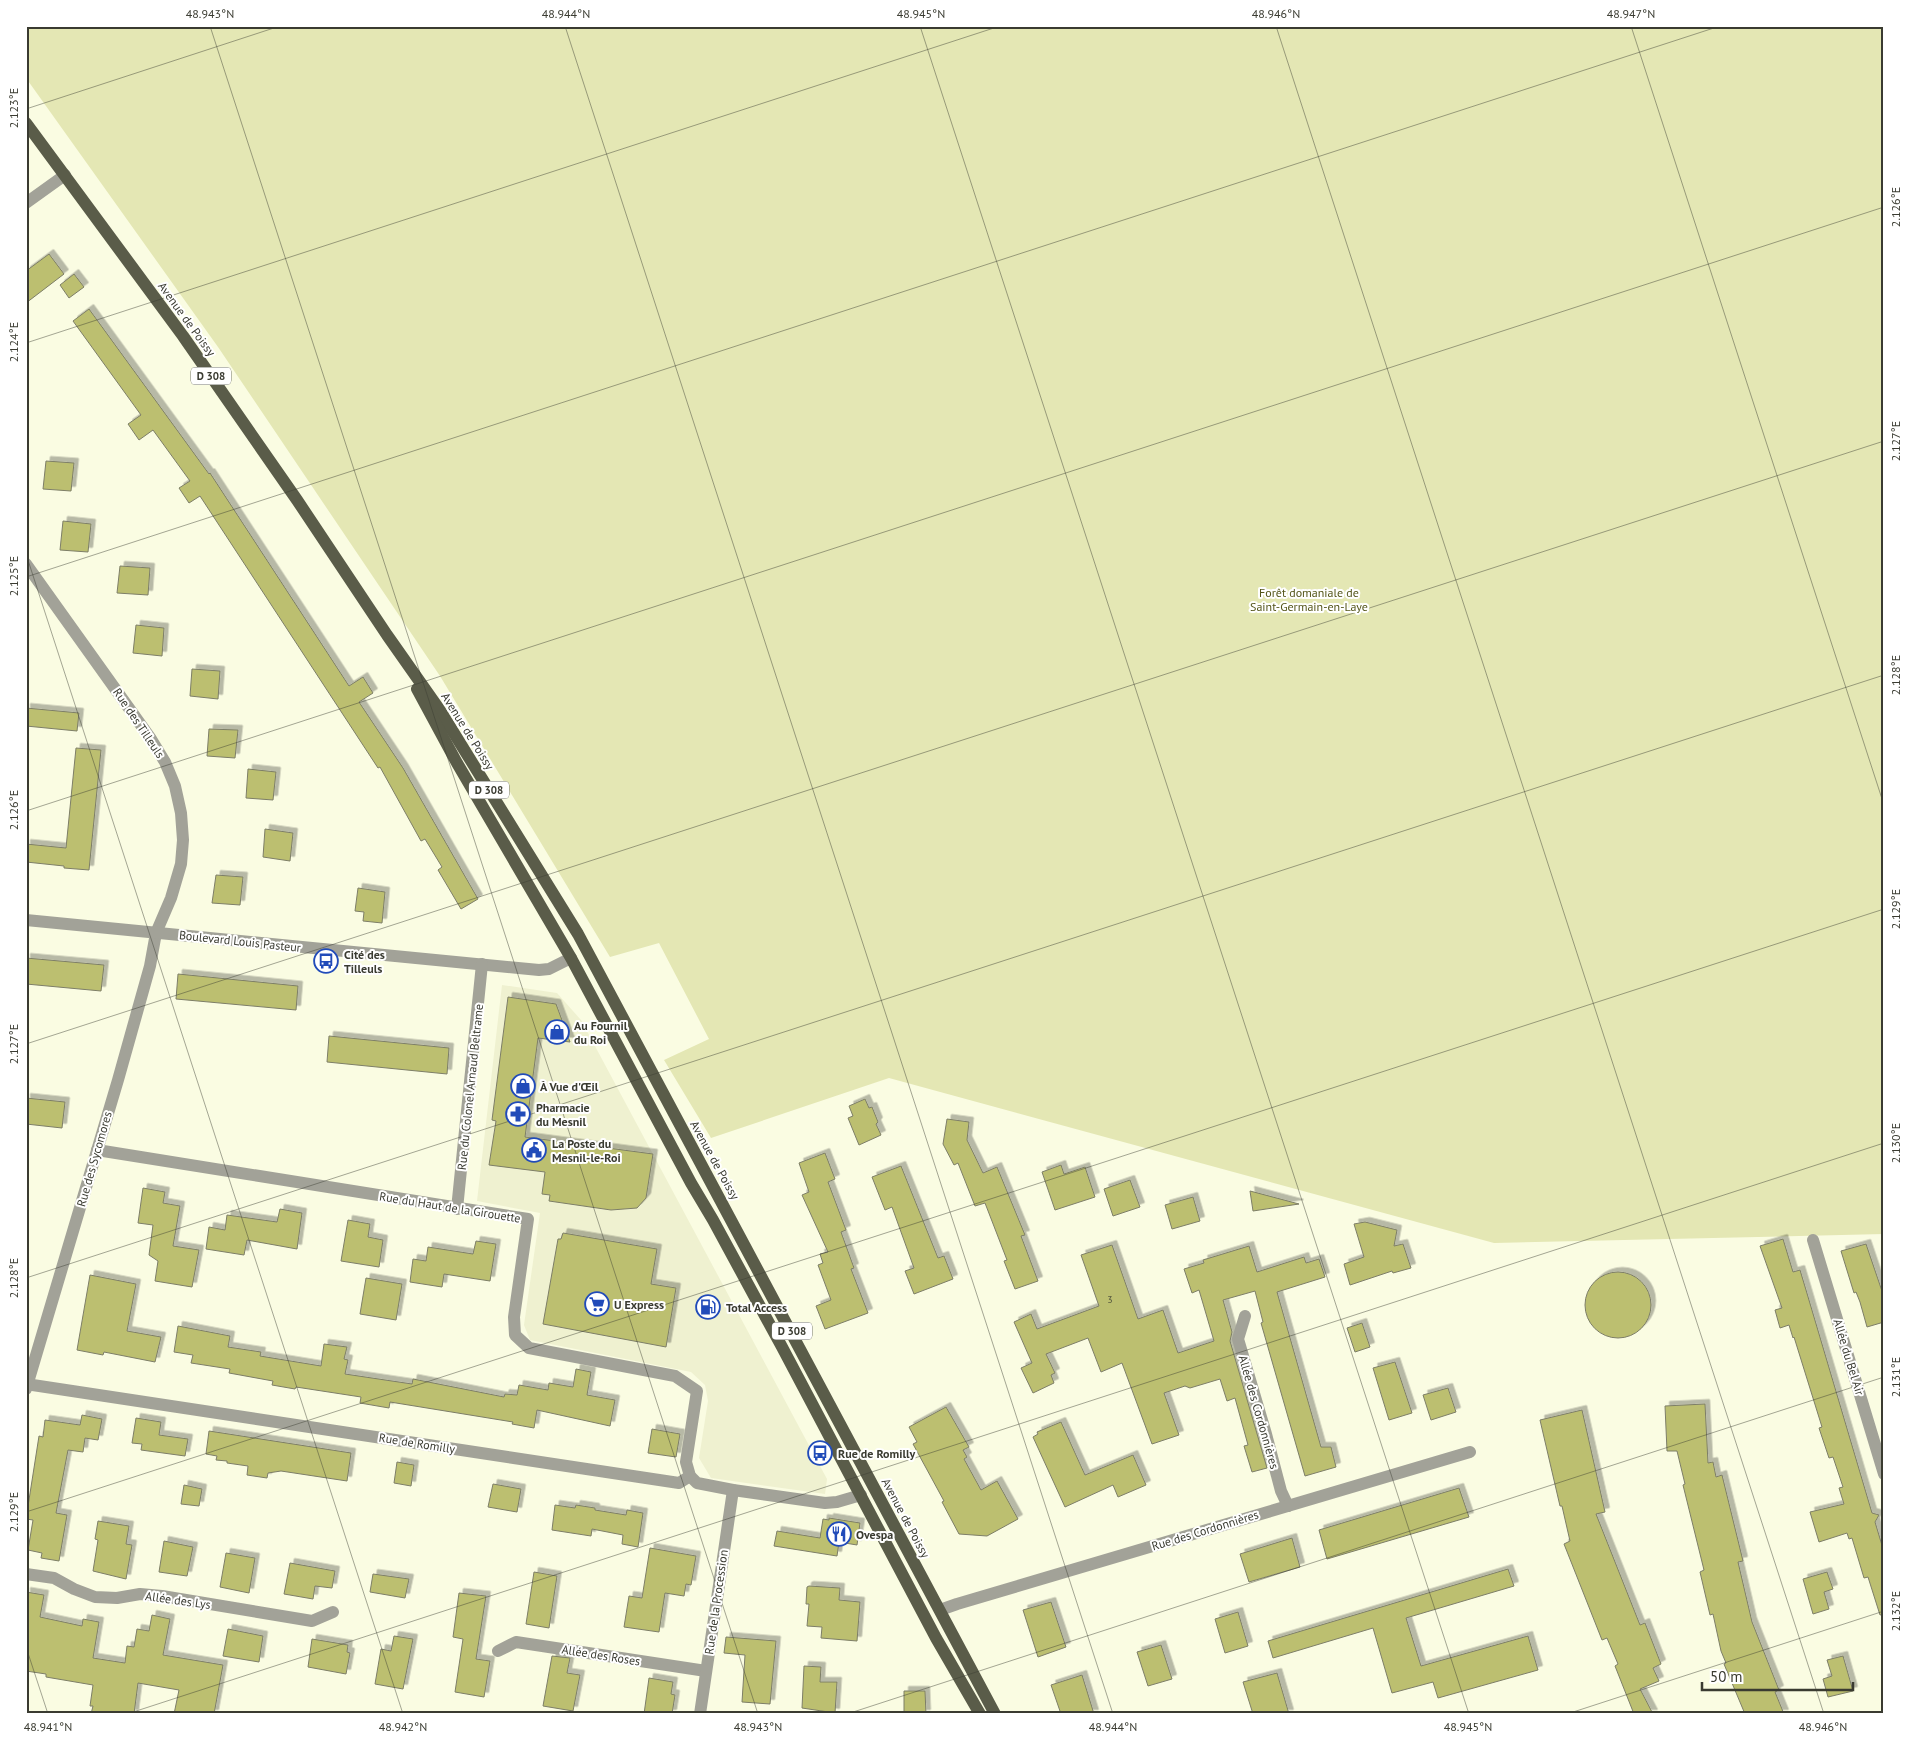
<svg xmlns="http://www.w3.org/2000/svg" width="1910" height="1740" font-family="'PT Sans',sans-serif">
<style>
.built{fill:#eff1d0}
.green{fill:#e4e7b4}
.building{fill:#bcbf6f;stroke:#7d7e67;filter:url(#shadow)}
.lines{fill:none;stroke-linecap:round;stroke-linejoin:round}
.minor{stroke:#a2a298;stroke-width:12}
.major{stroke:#5a5c49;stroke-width:12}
.ticks{fill:none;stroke:#3a3b31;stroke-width:1;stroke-opacity:0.45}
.labels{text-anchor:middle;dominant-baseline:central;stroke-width:4;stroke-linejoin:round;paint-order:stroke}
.number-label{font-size:10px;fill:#5a5c40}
.shield{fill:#fff;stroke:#75766f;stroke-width:1}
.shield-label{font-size:11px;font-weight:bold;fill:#3a3b31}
.street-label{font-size:12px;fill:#3a3b31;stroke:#fff}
.park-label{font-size:12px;fill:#535418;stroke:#fff}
.poi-label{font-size:12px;font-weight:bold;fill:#3a3b31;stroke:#fff;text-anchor:start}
.neatline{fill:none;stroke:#3a3b31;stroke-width:2}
.ticks-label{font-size:12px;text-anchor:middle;fill:#3a3b31}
</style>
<defs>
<filter id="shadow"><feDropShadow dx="4.5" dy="-4.5" stdDeviation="0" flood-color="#0004"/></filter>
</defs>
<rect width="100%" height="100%" fill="#fafce2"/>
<path class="built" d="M502,985L557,993L581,1020L827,1479L825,1494L711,1478L699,1458L708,1401L705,1385L691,1372L530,1340L524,1325L540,1213L477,1201Z"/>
<path class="green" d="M26,26H1884V1234L1494,1243L889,1078L711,1138L664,1060L709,1039L659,943L610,957L440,676L218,347L26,78Z"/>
<g class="building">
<path d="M49,254L64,274L26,303V271Z"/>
<path d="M74,274L84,287L69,298L60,285Z"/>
<path d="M89,309L209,474L210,473L349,686L363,677L373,693L359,702L403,768L478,899L461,909L438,870L442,867L425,839L421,841L380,767L378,768L200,496L189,503L179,488L190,481L153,430L139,440L128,424L141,415L73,321Z"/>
<path d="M46,461L74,463L71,491L43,489Z"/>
<path d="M63,521L91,524L88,552L60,550Z"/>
<path d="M120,566L150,568L148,595L117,593Z"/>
<path d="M136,625L164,628L162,656L133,653Z"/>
<path d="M192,669L220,671L218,699L190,696Z"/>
<path d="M26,708L79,713L77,731L26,726Z"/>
<path d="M209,729L238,730L235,758L207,756Z"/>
<path d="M76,748L101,750L89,870L64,868V866L26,862V844L66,848Z"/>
<path d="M248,769L276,772L273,800L246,798Z"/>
<path d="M265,829L293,833L290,861L263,857Z"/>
<path d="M216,875L243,877L240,905L212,903Z"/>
<path d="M358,888L385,892L382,923L363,921L364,912L355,911Z"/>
<path d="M26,958L104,965L101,991L26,984Z"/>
<path d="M178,974L298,986L296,1010L176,999Z"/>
<path d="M508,997L556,1004L570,1042L538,1038L525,1137L653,1154L646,1198L637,1208L611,1210L549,1201L550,1195L542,1194L545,1172L489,1165L496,1121L492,1120Z"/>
<path d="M329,1036L449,1048L447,1074L327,1062Z"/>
<path d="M26,1098L65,1102L62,1128L26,1124Z"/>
<path d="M865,1099L869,1108L872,1107L878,1122L876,1124L881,1135L859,1145L848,1118L853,1116L849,1106Z"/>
<path d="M947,1119L969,1122L967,1140L983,1173L997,1167L1025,1235L1021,1236L1038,1281L1015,1289L1004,1261L1007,1260L985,1203L975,1206L958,1163L954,1165L943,1144Z"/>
<path d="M825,1153L835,1179L828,1182L846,1230L841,1232L854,1268L851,1269L868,1313L825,1329L816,1306L831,1300L818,1265L823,1263L820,1254L828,1252L802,1195L809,1192L799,1163Z"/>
<path d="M1061,1165L1064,1174L1085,1167L1095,1197L1055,1210L1042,1172Z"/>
<path d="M901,1166L938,1258L944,1256L953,1279L914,1294L905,1271L914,1268L892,1207L885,1210L872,1177Z"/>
<path d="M1130,1180L1140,1207L1113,1216L1104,1189Z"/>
<path d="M143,1188L165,1192L163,1203L180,1206L173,1246L199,1250L192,1287L155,1281L158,1261L149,1255L153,1225L138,1223Z"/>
<path d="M1250,1191L1299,1204L1253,1211Z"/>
<path d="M1193,1197L1200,1221L1172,1229L1165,1205Z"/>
<path d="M280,1209L302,1213L297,1249L247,1240L244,1255L206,1249L209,1227L225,1230L227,1215L277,1222Z"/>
<path d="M348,1220L370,1224L368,1237L383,1240L379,1267L341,1261Z"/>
<path d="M1365,1222L1397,1230L1394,1246L1403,1244L1411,1268L1393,1273L1392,1271L1350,1285L1344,1264L1364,1257L1354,1224Z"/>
<path d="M563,1233L657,1249L651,1284L676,1288L666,1347L543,1324L558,1239H561Z"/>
<path d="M1783,1239L1793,1272L1800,1270L1806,1290L1872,1513L1879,1515L1875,1522L1884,1552V1614L1880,1615L1868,1577L1864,1578L1852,1538L1849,1539L1847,1533L1819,1542L1810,1512L1844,1504L1839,1488L1843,1487L1833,1457L1829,1458L1819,1428L1822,1427L1794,1337L1793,1338L1789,1325L1780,1328L1775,1310L1782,1308L1760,1246Z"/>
<path d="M476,1241L496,1244L490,1281L444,1274L442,1287L410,1282L413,1259L426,1261L428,1247L473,1254Z"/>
<path d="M1866,1244L1884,1297V1322L1867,1327L1860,1302L1856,1292L1854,1293L1841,1251Z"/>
<path d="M1112,1245L1138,1319L1163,1310L1178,1353L1214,1341L1199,1290L1192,1293L1184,1269L1204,1263L1203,1260L1249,1246L1257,1272L1304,1257L1306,1263L1319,1259L1325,1277L1277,1292L1321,1447H1331L1336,1467L1305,1476L1261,1323L1263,1322L1255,1291L1223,1300L1232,1332L1230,1341L1267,1468L1252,1472L1244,1446L1248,1445L1235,1398L1227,1401L1220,1379L1190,1388L1185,1386L1164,1393L1179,1435L1152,1444L1122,1363L1101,1372L1088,1338L1046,1354L1055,1373L1051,1375L1054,1383L1033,1393L1021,1368L1032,1363L1014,1322L1031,1314L1037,1329L1099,1306L1081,1255Z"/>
<circle cx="1618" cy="1305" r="33"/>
<path d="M90,1275L136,1284L127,1331L161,1337L155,1362L104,1352L103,1355L77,1350Z"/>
<path d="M366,1278L402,1284L396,1320L360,1314Z"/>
<path d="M1362,1323L1370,1347L1355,1352L1347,1328Z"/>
<path d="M178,1326L230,1336L228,1347L261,1352L260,1356L321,1366L324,1344L347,1347L344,1359L348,1360L345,1374L412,1384L413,1379L504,1397L505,1394L517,1395L519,1385L548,1390L549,1383L573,1387L576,1369L591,1372L587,1395L615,1400L610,1426L537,1410L534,1428L512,1424L513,1422L390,1402L389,1408L360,1403L361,1397L296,1387L295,1389L272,1385L273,1381L229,1373L230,1369L191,1363L193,1355L174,1352Z"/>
<path d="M1395,1362L1412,1413L1389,1420L1373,1368Z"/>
<path d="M1448,1388L1456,1412L1431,1420L1423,1395Z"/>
<path d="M1705,1404L1708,1463L1713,1462L1716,1477L1722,1475L1743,1561L1738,1562L1752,1622L1779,1690L1775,1692L1784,1714H1745L1724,1664L1726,1663L1721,1651L1713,1614L1710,1615L1700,1572L1704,1570L1683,1485L1685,1484L1677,1451H1667L1665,1406Z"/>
<path d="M946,1407L969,1447L963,1450L967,1457L964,1459L981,1490L997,1481L1018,1519L987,1536L959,1534L942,1502L944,1501L913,1444L917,1442L909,1427Z"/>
<path d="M1582,1410L1605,1512L1596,1514L1640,1625L1645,1623L1661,1664L1653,1668L1659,1681L1640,1689L1653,1714H1634L1615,1666L1618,1664L1607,1638L1602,1640L1564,1544L1570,1541L1562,1506H1560L1540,1420Z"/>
<path d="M82,1415L102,1419L98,1440L85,1438L83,1452L68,1450L56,1513L67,1515L59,1561L41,1558L42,1553L28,1550L33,1520L26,1519L39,1436L43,1437L45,1420L80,1425Z"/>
<path d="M136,1418L161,1422L159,1435L188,1439L185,1456L141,1450L142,1444L132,1443Z"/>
<path d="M1061,1422L1085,1475L1133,1455L1146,1485L1118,1497L1113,1485L1065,1507L1033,1437L1038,1434L1037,1432Z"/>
<path d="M652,1429L680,1434L676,1457L648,1453Z"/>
<path d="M209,1431L351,1453L347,1481L281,1471L268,1473L267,1478L247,1475L248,1466L227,1463V1461L216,1460L217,1456L206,1454Z"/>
<path d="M397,1462L414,1465L411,1486L394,1483Z"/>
<path d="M493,1484L521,1489L517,1512L488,1507Z"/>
<path d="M184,1485L202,1489L199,1506L181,1504Z"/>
<path d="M1459,1488L1469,1517L1327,1559L1319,1530Z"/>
<path d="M555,1505L575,1508L576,1505L595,1508V1510L626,1515L627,1510L643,1513L638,1547L622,1544L623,1535L592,1529L591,1536L552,1530Z"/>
<path d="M829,1518L860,1523L857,1545L839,1542L837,1556L774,1546L777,1531L820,1538L823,1519L829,1520Z"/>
<path d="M98,1521L129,1526L126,1544L132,1545L126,1579L93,1571L98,1540L95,1539Z"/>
<path d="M1292,1538L1300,1567L1249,1582L1240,1554Z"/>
<path d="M164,1541L193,1547L187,1576L159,1572Z"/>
<path d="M650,1548L696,1556L691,1585L686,1584L684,1596L665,1593L659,1632L624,1627L629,1596L642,1598Z"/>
<path d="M226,1553L255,1558L249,1593L220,1587Z"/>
<path d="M290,1563L335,1571L332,1588L315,1586L313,1599L284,1594Z"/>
<path d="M1508,1569L1514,1586L1406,1618L1421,1666L1528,1636L1538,1670L1438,1698L1433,1682L1392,1693L1373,1628L1273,1658L1268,1641Z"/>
<path d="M534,1572L557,1576L549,1628L526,1624Z"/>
<path d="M1827,1572L1833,1589L1824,1592L1829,1609L1813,1614L1803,1579Z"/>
<path d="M373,1574L409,1579L405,1598L370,1592Z"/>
<path d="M809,1586L840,1588L839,1600L860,1602L857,1641L821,1638L822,1627L807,1626L809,1604H806L807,1587Z"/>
<path d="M26,1592L44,1595L40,1617L82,1626L83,1619L99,1622L93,1658L125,1663L127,1646L134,1647L137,1629L149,1631L152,1615L170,1619L163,1655L223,1665L214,1714H174L179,1690L138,1683L134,1714H91L93,1706H90L93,1685L46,1677V1674L26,1671Z"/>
<path d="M459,1593L486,1596L476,1659L490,1661L484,1697L455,1692L463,1639L453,1637Z"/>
<path d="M1051,1602L1066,1647L1038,1657L1023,1610Z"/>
<path d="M1238,1612L1248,1646L1225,1653L1215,1619Z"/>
<path d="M228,1629L263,1636L259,1662L223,1656Z"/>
<path d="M394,1636L413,1639L403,1689L375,1684L381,1649L391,1651Z"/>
<path d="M726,1637L776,1641L770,1704L742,1702L745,1655L724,1653Z"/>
<path d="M312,1639L348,1645L347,1652L350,1653L346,1674L308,1667Z"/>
<path d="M1161,1645L1172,1679L1148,1686L1137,1652Z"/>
<path d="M552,1656L570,1658L567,1673L580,1675L573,1711L543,1706Z"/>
<path d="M1843,1656L1853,1691L1828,1697L1823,1679L1832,1676L1827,1660Z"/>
<path d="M804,1666L821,1667L820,1682H837L835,1713L802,1708Z"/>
<path d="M1277,1673L1289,1714H1253L1243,1682Z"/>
<path d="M1082,1675L1094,1714H1061L1051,1685Z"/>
<path d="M649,1678L673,1682L671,1694L675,1695L672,1714H644Z"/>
<path d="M904,1691H925L926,1714H904Z"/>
</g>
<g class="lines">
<g class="minor">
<path d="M26,203L65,175"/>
<path d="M26,564L151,739L165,762L175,786L181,813L183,840L181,864L171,898L156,933L150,966L118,1080L26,1389"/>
<path d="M26,920L539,970L549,969L571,958"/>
<path d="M97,1150L528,1219L514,1317L515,1335L529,1348L675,1376L697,1391L686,1462L690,1476L697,1483L733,1490L825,1503L837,1502L861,1495"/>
<path d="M457,1209L482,964"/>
<path d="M1813,1240L1884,1474"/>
<path d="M1245,1316L1238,1339L1266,1434L1281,1491L1288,1506"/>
<path d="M26,1384L679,1483L690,1476"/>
<path d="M26,1574L54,1578L74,1589L95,1597L117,1598L140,1594L162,1596L312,1621L333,1612"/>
<path d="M940,1610L957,1604L1470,1452"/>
<path d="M498,1651L516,1642L706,1671"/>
<path d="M700,1714L733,1490"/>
</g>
<g class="major">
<path d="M26,123L183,336L297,500L387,635L439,709L578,934L995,1714"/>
<path d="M417,689L457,763L571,958L691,1183L713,1220L782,1347L936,1638L980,1714"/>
</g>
</g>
<path class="ticks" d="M210,26L758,1714M565,26L1113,1714M920,26L1469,1714M1276,26L1824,1714M1631,26L1884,805M26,109L280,26M26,343L1000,26M26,554L403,1714M26,577L1720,26M26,811L1884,207M26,1044L1884,441M26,1278L1884,675M26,1512L1884,909M26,1647L48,1714M127,1714L1884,1143M847,1714L1884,1377M1567,1714L1884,1611"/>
<defs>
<g id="bus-ring" transform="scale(1.25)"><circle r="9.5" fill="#fff" stroke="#214bb9" stroke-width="1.5"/><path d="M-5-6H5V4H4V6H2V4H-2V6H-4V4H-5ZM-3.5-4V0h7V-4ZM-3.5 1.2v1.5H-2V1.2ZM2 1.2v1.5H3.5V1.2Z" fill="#214bb9"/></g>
<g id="shop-ring" transform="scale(1.25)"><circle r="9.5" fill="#fff" stroke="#214bb9" stroke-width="1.5"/><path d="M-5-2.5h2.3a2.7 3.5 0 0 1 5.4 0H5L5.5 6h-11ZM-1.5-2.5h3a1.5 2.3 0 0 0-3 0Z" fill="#214bb9"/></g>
<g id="pharmacy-ring" transform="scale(1.25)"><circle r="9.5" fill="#fff" stroke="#214bb9" stroke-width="1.5"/><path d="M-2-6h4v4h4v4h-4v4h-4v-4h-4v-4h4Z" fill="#214bb9"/></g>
<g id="civic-ring" transform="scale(1.25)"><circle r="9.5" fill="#fff" stroke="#214bb9" stroke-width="1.5"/><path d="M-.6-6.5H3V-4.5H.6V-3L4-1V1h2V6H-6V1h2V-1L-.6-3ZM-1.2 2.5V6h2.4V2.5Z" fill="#214bb9"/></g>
<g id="supermarket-ring" transform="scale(1.25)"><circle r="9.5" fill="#fff" stroke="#214bb9" stroke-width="1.5"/><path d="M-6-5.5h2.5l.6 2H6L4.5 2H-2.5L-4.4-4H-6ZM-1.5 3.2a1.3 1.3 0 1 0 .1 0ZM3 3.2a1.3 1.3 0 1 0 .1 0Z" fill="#214bb9"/></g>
<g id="fuel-ring" transform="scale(1.25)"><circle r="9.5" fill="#fff" stroke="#214bb9" stroke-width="1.5"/><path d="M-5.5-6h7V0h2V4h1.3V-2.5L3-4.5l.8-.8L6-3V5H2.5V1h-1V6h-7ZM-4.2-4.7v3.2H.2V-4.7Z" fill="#214bb9"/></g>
<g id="restaurant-ring" transform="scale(1.25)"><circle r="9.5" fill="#fff" stroke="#214bb9" stroke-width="1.5"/><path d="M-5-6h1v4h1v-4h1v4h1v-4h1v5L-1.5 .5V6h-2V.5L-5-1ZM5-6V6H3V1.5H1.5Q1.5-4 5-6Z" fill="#214bb9"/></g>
</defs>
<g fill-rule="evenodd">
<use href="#bus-ring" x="326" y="961"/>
<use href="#shop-ring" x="557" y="1032"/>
<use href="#shop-ring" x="523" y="1086"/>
<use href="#pharmacy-ring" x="518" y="1114"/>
<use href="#civic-ring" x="534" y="1150"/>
<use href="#supermarket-ring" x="597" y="1304"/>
<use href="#fuel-ring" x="708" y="1307"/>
<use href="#bus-ring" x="820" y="1453"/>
<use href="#restaurant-ring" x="839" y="1534"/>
</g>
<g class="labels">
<g class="number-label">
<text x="1110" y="1299">3</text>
</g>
<g class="shield">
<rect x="191" y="367.5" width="40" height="17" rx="4"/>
<rect x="469" y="781.5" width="40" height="17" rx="4"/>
<rect x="772" y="1322.5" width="40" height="17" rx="4"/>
</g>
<g class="shield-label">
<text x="211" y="376">D 308</text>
<text x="489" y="790">D 308</text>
<text x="792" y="1331">D 308</text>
</g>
<g class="street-label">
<text transform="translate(187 319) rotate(54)">Avenue de Poissy</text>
<text transform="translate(139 723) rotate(56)">Rue des Tilleuls</text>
<text transform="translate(468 731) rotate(58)">Avenue de Poissy</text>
<text transform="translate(240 941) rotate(6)">Boulevard Louis Pasteur</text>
<text transform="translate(470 1087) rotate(-84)">Rue du Colonel Arnaud Beltrame</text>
<text transform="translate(94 1159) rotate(-74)">Rue des Sycomores</text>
<text transform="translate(715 1160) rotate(61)">Avenue de Poissy</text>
<text transform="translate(450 1207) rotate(9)">Rue du Haut de la Girouette</text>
<text transform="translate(1849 1357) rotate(73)">Allée du Bel Air</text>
<text transform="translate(1259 1412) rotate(74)">Allée des Cordonnières</text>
<text transform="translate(417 1443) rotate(9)">Rue de Romilly</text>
<text transform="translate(906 1518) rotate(62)">Avenue de Poissy</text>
<text transform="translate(1205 1530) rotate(-17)">Rue des Cordonnières</text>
<text transform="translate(178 1600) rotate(8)">Allée des Lys</text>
<text transform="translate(716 1602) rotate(-82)">Rue de la Procession</text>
<text transform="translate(601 1655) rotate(9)">Allée des Roses</text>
</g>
<g class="park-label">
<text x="1309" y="592">Forêt domaniale de<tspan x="1309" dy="14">Saint-Germain-en-Laye</tspan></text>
</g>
<g class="poi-label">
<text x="344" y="954">Cité des<tspan x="344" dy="14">Tilleuls</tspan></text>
<text x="574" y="1025">Au Fournil<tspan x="574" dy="14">du Roi</tspan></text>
<text x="540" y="1086">À Vue d'Œil</text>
<text x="536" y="1107">Pharmacie<tspan x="536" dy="14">du Mesnil</tspan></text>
<text x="552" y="1143">La Poste du<tspan x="552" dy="14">Mesnil-le-Roi</tspan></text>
<text x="614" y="1304">U Express</text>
<text x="726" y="1307">Total Access</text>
<text x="838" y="1453">Rue de Romilly</text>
<text x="856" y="1534">Ovespa</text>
</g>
</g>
<rect width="1910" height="1740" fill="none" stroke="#ffffff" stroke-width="55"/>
<path d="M1702 1682v8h151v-8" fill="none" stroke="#3a3b31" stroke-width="2.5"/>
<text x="1710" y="1682" font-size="15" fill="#3a3b31" stroke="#ffffff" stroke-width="4" paint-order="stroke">50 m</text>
<rect x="28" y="28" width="1854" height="1684" class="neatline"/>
<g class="ticks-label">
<text x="210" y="18">48.943°N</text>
<text x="566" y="18">48.944°N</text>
<text x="921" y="18">48.945°N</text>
<text x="1276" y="18">48.946°N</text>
<text x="1631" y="18">48.947°N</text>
<text transform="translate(14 108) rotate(-90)" y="4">2.123°E</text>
<text transform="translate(1896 207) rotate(-90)" y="4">2.126°E</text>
<text transform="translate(14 342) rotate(-90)" y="4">2.124°E</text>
<text transform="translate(1896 441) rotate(-90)" y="4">2.127°E</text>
<text transform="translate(14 576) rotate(-90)" y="4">2.125°E</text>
<text transform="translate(1896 675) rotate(-90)" y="4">2.128°E</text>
<text transform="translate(14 810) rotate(-90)" y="4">2.126°E</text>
<text transform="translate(1896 909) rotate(-90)" y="4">2.129°E</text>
<text transform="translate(14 1044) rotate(-90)" y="4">2.127°E</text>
<text transform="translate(1896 1143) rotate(-90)" y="4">2.130°E</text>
<text transform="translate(14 1278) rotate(-90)" y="4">2.128°E</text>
<text transform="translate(1896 1377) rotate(-90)" y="4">2.131°E</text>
<text transform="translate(14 1512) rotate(-90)" y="4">2.129°E</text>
<text transform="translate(1896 1611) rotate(-90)" y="4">2.132°E</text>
<text x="48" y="1731">48.941°N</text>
<text x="403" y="1731">48.942°N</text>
<text x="758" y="1731">48.943°N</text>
<text x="1113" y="1731">48.944°N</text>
<text x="1468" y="1731">48.945°N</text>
<text x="1823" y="1731">48.946°N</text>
</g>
</svg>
